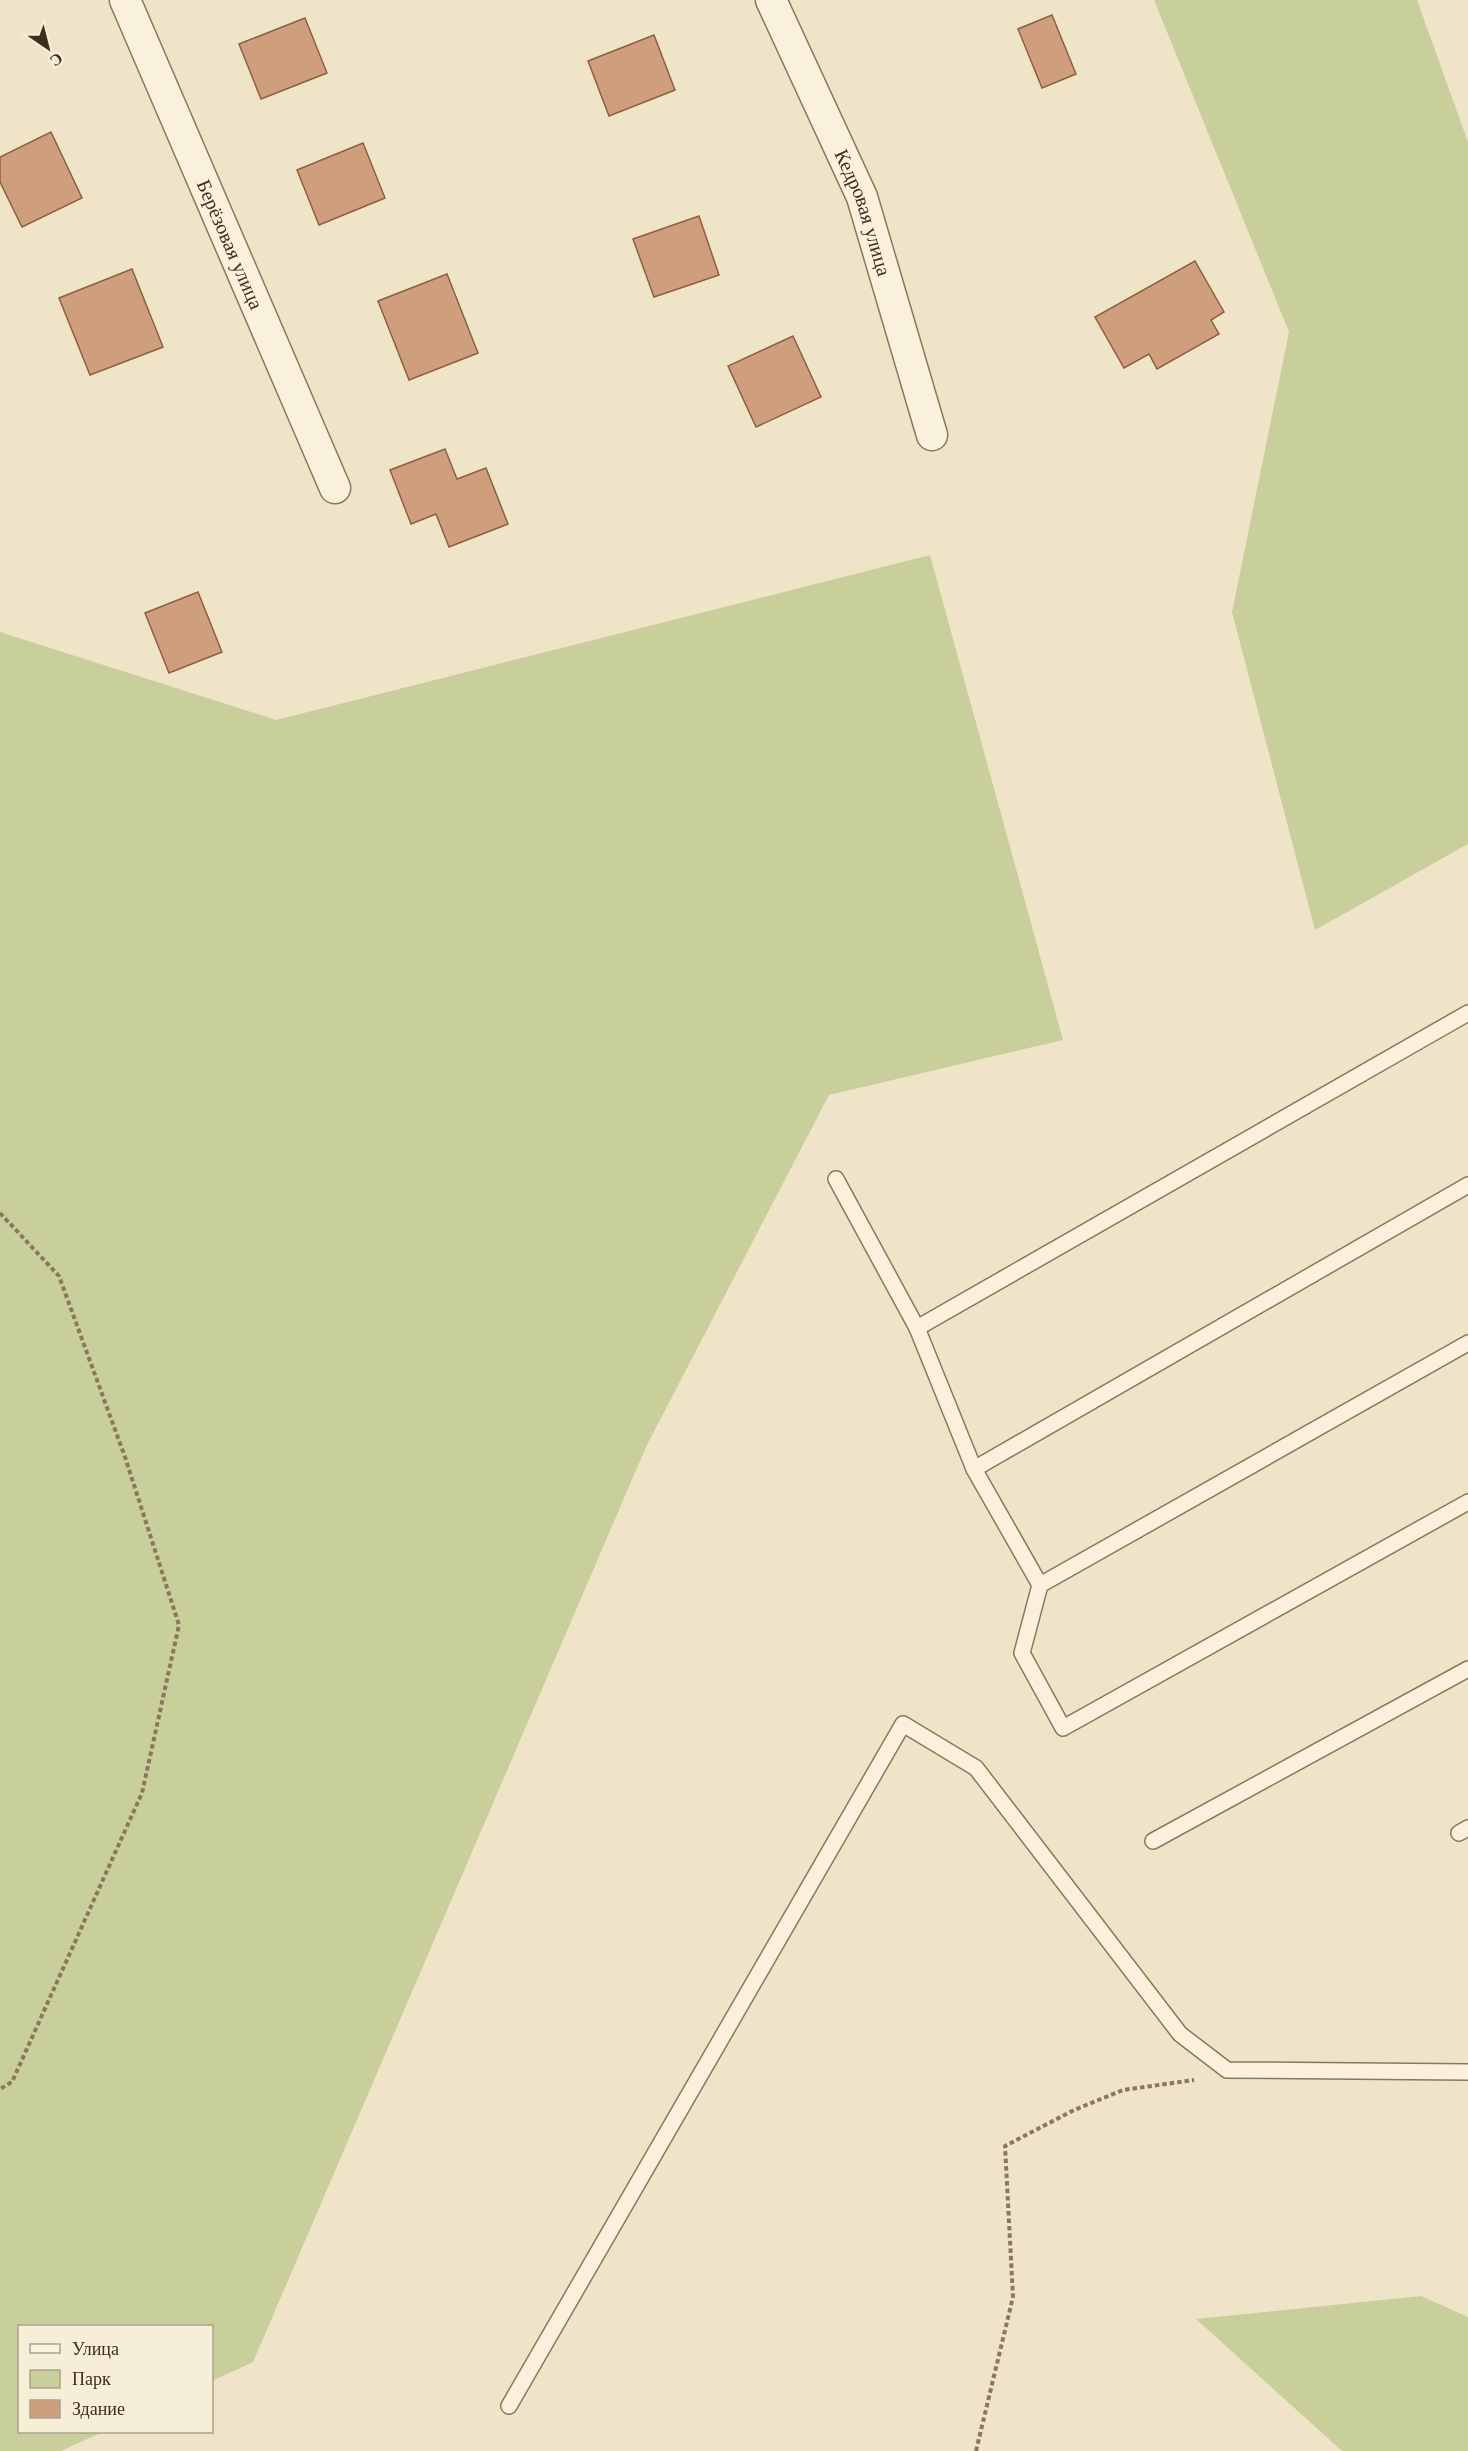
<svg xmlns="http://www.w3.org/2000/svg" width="1468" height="2451" font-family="Georgia,serif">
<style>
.green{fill:#c9cf9b}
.building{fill:#cf9f7d;stroke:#8d5f41;stroke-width:1.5}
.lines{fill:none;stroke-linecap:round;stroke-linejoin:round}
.service-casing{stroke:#8d765c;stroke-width:18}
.minor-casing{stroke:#8d765c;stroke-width:33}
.path{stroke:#8d765c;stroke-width:4;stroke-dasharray:4.5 3;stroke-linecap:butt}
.service{stroke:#faf1dc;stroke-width:15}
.minor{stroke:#faf1dc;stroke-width:30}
.labels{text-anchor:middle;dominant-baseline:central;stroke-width:5;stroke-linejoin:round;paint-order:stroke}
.street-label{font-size:20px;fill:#3d2e20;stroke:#f7eed8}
</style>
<rect width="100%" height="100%" fill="#f0e4c8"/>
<g class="green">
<path d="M1154,0H1417L1468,142V844L1315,930L1232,612L1289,332Z"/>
<path d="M930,555L1063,1040L829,1095L646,1447L253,2362L212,2381V2326H20V2432H103L61,2451H0V632L276,720Z"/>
<path d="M1421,2296L1468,2317V2451H1342L1196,2319Z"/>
</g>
<g class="building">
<path d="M1052,15L1076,74L1042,88L1018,29Z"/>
<path d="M305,18L327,73L261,99L239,44Z"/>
<path d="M654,35L675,90L609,116L588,61Z"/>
<path d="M51,132L82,198L22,227L0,182V157Z"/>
<path d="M363,143L385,198L319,225L297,170Z"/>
<path d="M699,216L719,275L654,297L633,239Z"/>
<path d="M1195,261L1224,312L1211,320L1219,334L1157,369L1149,354L1124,368L1095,317Z"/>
<path d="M132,269L163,347L90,375L59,298Z"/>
<path d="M447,274L478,353L409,380L378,301Z"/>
<path d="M793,336L821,397L756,427L728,366Z"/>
<path d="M445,449L457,479L486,468L508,524L449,547L436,514L411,524L390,470Z"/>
<path d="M198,592L222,652L169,673L145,613Z"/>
</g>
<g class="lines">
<g class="service-casing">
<g id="service">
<path d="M836,1179L917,1328L1468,1013"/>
<path d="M917,1328L974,1469L1040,1585L1022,1653L1063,1728L1468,1502"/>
<path d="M974,1469L1468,1185"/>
<path d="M1040,1585L1468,1343"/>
<path d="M1459,1833L1468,1828"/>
<path d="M1153,1841L1468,1669"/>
<path d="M509,2406L903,1724L976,1768L1180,2034L1227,2070L1468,2072"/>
</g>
</g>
<g class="minor-casing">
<g id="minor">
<path id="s1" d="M125,0L335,488"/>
<path id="s2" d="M771,0L862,197L932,435"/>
</g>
</g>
<g class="path">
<path d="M0,1213L59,1276L125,1457L179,1625L142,1793L12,2082L0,2089"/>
<path d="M976,2451L1013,2297L1005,2146L1074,2110L1123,2090L1194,2080"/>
</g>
<use href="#service" class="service"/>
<use href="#minor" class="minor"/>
</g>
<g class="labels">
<g class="street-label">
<text stroke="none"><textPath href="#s2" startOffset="232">Кедровая улица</textPath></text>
<text stroke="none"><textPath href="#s1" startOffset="266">Берёзовая улица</textPath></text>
</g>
</g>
<rect x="18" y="2325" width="195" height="108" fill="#f7eed8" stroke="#ada18e" stroke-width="1.5"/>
<rect x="30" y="2344" width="30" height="9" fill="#faf1dc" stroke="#ada18e" stroke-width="1.5"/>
<text x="72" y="2355" font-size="18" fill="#3d2e20">Улица</text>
<rect x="30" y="2370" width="30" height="18" fill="#c9cf9b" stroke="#ada18e" stroke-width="1.5"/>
<text x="72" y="2385" font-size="18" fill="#3d2e20">Парк</text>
<rect x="30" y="2400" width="30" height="18" fill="#cf9f7d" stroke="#ada18e" stroke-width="1.5"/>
<text x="72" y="2415" font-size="18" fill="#3d2e20">Здание</text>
<g transform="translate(48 48) rotate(145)" stroke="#f7eed8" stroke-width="4.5" paint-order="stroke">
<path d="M0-4.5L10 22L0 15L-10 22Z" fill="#3d2e20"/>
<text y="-9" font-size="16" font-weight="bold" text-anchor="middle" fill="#3d2e20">С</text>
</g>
</svg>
